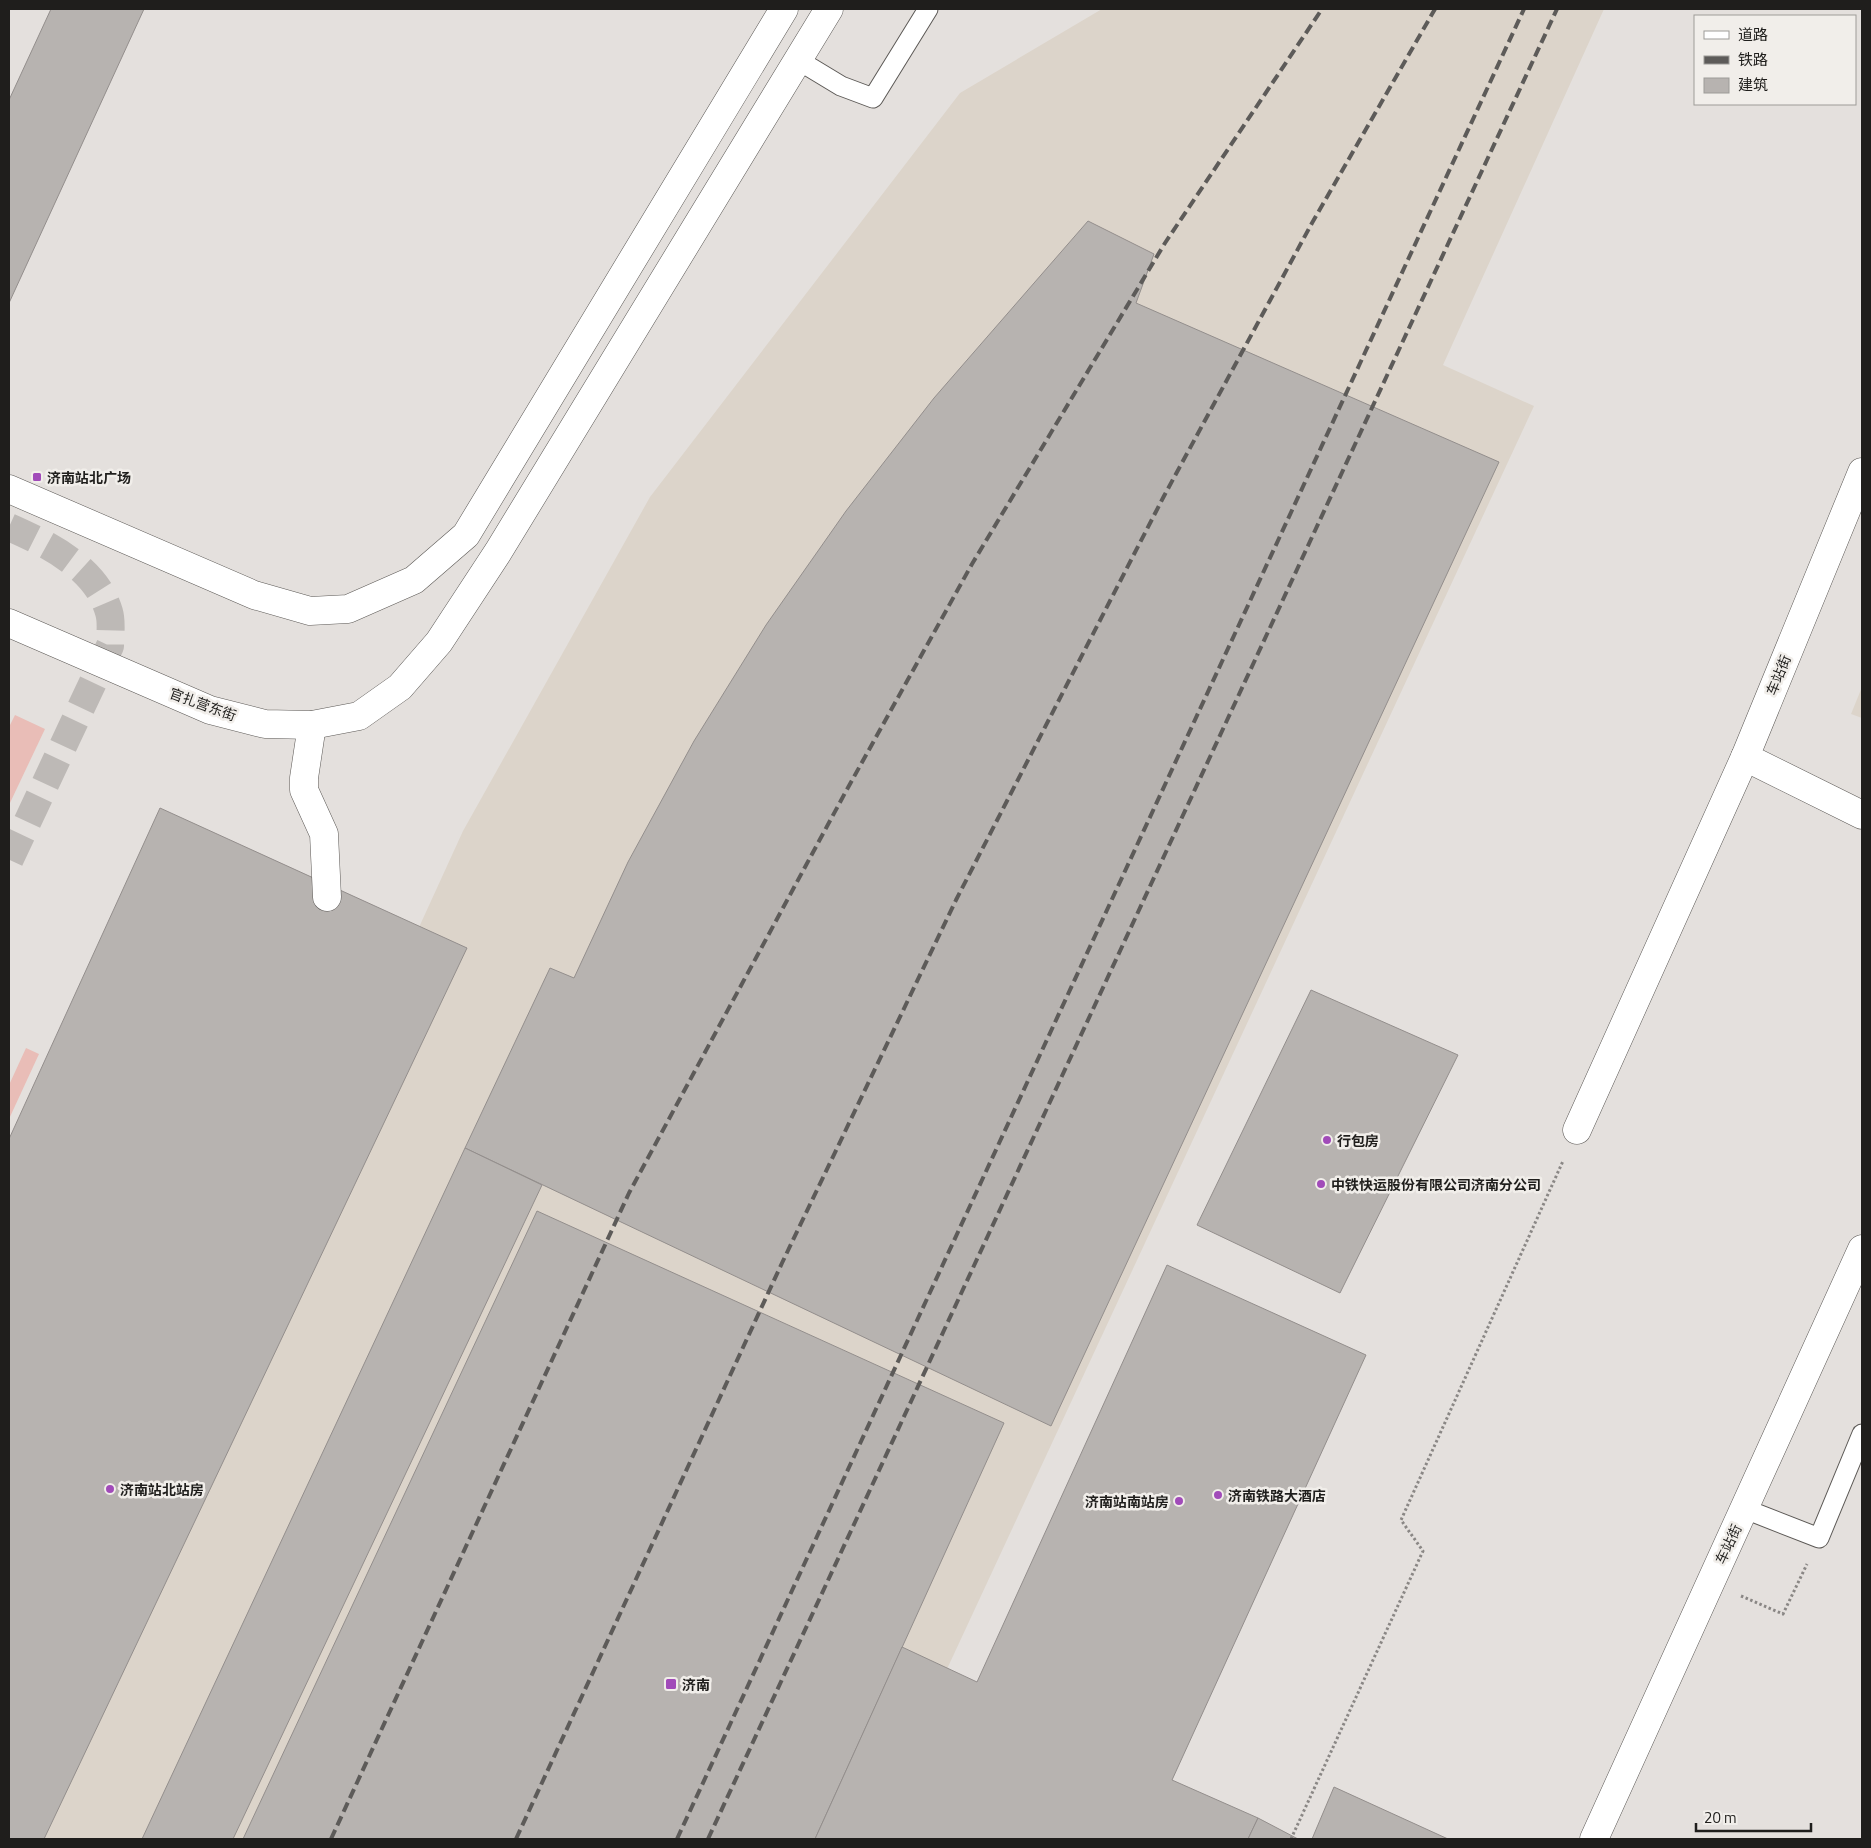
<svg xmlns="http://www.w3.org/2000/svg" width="1871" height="1848" font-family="'Titillium Web','Noto Sans SC',sans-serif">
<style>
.built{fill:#dcd4ca}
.green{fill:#e9bdb7}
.building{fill:#b7b3b0;stroke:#938e8c}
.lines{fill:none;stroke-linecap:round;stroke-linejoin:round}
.secondary-tunnel{stroke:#bdb9b6;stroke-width:28;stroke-dasharray:28 14;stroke-linecap:butt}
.service-casing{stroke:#5c5956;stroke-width:21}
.minor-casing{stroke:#5c5956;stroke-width:29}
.secondary-casing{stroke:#5c5956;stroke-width:29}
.path{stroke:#8a8785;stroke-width:3;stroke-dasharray:2.5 2.5;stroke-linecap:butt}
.service{stroke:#fff;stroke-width:19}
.minor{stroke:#fff;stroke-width:28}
.secondary{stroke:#fff;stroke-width:28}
.rail{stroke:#5d5b59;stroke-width:4;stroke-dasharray:10 5;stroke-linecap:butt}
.poi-dot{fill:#a14bb9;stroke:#f1eeea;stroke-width:2}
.labels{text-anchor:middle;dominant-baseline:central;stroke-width:5;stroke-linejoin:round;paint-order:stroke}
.poi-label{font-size:14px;font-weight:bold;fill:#1f1e1c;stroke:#f1eeea;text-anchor:start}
.street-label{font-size:14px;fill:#1f1e1c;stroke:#f1eeea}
</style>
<rect width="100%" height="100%" fill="#e4e0dd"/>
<g class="built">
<path d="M1102,9H1604L1443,365L1534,406L868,1839H9V1824L463,831L650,497L960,93Z"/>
<path d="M1862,687V718L1851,714Z"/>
</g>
<g class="green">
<path d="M15,715L45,729L9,805V727Z"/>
<path d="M26,1048L39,1054L9,1119V1085Z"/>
</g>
<g class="building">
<path d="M51,9H144L9,303V100Z"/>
<path d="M1088,221L1154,254L1136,303L1499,462L1051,1426L465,1148L550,968L574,978L628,862L694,741L766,625L846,511L934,398Z"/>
<path d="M160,808L467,948L44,1839H9V1139Z"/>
<path d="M1311,990L1458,1055L1340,1293L1197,1225Z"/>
<path d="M465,1148L542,1185L233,1839H142Z"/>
<path d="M537,1211L1004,1423L815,1839H243Z"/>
<path d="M1167,1265L1366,1355L1172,1780L1258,1818L1248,1839H815L902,1647L977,1682Z"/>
<path d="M1334,1787L1448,1839H1312Z"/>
<path d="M1258,1818L1298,1839H1248Z"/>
</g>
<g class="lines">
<path class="secondary-tunnel" d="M9,527C47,544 96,567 109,612C112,622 110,636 110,646L9,861"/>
<g class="service-casing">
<g id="service">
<path d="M798,60L841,86L873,98L928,9"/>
<path d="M1745,1509L1819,1538L1862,1434"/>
</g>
</g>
<g class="minor-casing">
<g id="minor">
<path d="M1862,472L1745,757L1862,815"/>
<path d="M312,725L304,778V790L324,834L327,897"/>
<path d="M1577,1130L1745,757"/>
<path d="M1594,1839L1862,1249"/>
</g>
</g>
<g class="secondary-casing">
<g id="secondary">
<path d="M9,489L254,595L310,611L348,609L414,580L466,535L784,9"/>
<path d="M9,623L210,710L265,724L312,725L359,716L400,687L439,642L498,552L829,9"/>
</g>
</g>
<g class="path">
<path d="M1741,1596L1783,1614L1807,1564"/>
<path d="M1291,1839L1423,1551L1401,1520L1563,1161"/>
</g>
<use href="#service" class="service"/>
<use href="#minor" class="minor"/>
<use href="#secondary" class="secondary"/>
<g class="rail">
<path d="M331,1839L629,1193L845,793L972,564L1165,243L1322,9"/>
<path d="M516,1839L782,1263L956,900L1164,496L1312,223L1435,9"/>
<path d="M677,1839L1524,9"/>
<path d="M708,1839L1557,9"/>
</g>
</g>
<g class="poi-dot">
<rect x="32" y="472" width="10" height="10" rx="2.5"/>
<circle cx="1327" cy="1140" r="5"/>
<circle cx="1321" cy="1184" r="5"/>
<circle cx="110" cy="1489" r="5"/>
<circle cx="1218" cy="1495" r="5"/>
<circle cx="1179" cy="1501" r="5"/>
<rect x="665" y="1678" width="12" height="12" rx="2.5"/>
</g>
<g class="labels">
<g class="poi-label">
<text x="47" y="477">济南站北广场</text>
<text x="1337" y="1140">行包房</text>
<text x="1331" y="1184">中铁快运股份有限公司济南分公司</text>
<text x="120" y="1489">济南站北站房</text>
<text x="1228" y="1495">济南铁路大酒店</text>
<text x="1169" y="1501" text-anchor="end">济南站南站房</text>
<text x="682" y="1684">济南</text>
</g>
<g class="street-label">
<text transform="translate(1778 675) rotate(-68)">车站街</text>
<text transform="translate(203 704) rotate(20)">官扎营东街</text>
<text transform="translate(1728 1544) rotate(-65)">车站街</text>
</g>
</g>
<rect width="1871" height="1848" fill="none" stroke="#1f1e1c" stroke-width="20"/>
<rect x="1694" y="15" width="162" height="90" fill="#f1eeea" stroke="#9d9b98"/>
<rect x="1704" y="31" width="25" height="8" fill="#ffffff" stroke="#9d9b98"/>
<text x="1738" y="40" font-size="15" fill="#1f1e1c">道路</text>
<rect x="1704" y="56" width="25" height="8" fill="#5d5b59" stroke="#9d9b98"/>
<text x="1738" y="65" font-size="15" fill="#1f1e1c">铁路</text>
<rect x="1704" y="78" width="25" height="15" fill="#b7b3b0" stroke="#9d9b98"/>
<text x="1738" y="90" font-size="15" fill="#1f1e1c">建筑</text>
<path d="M1696 1823v8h115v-8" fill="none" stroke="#1f1e1c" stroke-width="2.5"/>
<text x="1704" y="1823" font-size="15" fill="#1f1e1c" stroke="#f1eeea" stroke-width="4" paint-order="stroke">20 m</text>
</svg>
